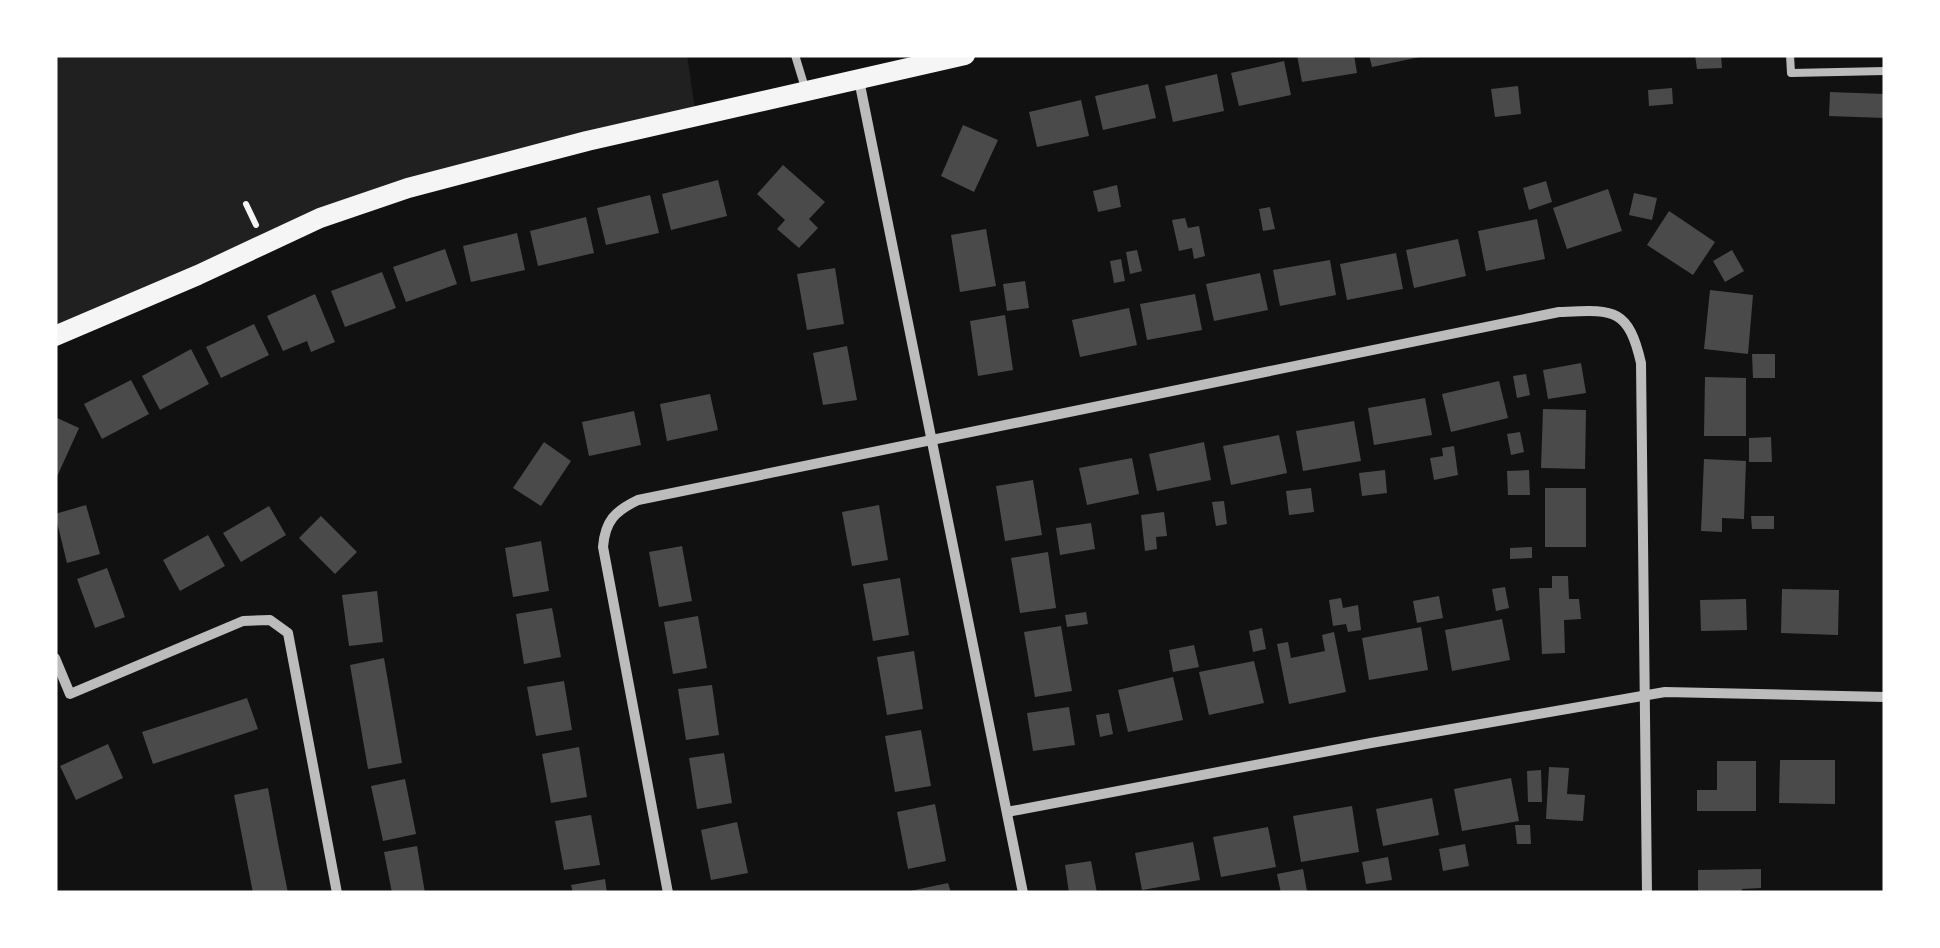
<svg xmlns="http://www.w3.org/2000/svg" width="1940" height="948" font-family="Cabin,sans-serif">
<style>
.green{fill:#202020}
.building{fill:#4a4a4a}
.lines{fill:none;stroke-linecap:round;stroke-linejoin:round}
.path{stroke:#f5f5f5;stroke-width:6}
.service{stroke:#bcbcbc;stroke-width:8}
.minor{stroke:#bcbcbc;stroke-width:10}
.secondary{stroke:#f5f5f5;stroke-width:20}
</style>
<rect width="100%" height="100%" fill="#111"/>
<path class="green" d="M55,55H687L696,116L408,188L55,336Z"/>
<g class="building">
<path d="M1297,55H1354L1357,73L1302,82Z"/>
<path d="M1369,55H1420V57L1372,67Z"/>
<path d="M1695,55H1721L1722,68L1697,69Z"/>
<path d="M1284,61L1291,95L1239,106L1231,73Z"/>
<path d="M1217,74L1224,111L1173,122L1165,86Z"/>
<path d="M1148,84L1156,118L1103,130L1095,96Z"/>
<path d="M1518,86L1521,114L1495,117L1491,89Z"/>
<path d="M1672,88L1673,104L1649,106L1648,90Z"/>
<path d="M1830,92L1885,94V118L1829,116Z"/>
<path d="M1081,100L1089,136L1037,147L1029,112Z"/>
<path d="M963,125L998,140L974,192L941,176Z"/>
<path d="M783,165L825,202L809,219L818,228L799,248L777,229L785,220L757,194Z"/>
<path d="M718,180L727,216L671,230L662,194Z"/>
<path d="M1546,181L1552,202L1529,210L1523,188Z"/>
<path d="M1117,185L1121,207L1098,212L1093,191Z"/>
<path d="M1608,189L1622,231L1567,249L1553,208Z"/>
<path d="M1634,193L1657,198L1652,220L1629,215Z"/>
<path d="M650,195L659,233L606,245L597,208Z"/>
<path d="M1270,207L1275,229L1263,231L1259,209Z"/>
<path d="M1669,211L1715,242L1693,275L1647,245Z"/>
<path d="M586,217L594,253L538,266L530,231Z"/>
<path d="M1185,218L1188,228L1199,226L1205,256L1194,259L1192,248L1179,251L1172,220Z"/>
<path d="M1537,219L1545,259L1486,271L1478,231Z"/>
<path d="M986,229L996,286L960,292L951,235Z"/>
<path d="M517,233L525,270L471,282L463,246Z"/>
<path d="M1458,239L1466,276L1414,288L1406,250Z"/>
<path d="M445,249L457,284L406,302L393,267Z"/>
<path d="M1137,250L1142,271L1130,274L1126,252Z"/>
<path d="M1732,250L1744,271L1725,282L1713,261Z"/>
<path d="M1396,253L1403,289L1347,300L1340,264Z"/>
<path d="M1121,259L1125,281L1114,283L1110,261Z"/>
<path d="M1330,260L1336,295L1280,306L1273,270Z"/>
<path d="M835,268L844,324L807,330L797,274Z"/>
<path d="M382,272L396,308L345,327L331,291Z"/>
<path d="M1260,273L1268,310L1214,321L1206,284Z"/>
<path d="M1025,281L1029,308L1007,311L1003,284Z"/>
<path d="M1710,290L1753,295L1748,354L1704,349Z"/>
<path d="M315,294L335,342L311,352L307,341L283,351L267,316Z"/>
<path d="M1195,294L1202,330L1147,340L1140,304Z"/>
<path d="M1129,308L1137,345L1080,357L1072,320Z"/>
<path d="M1005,315L1013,370L978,376L970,321Z"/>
<path d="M254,324L269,355L221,378L206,347Z"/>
<path d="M847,346L857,400L823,405L813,353Z"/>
<path d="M191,349L209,384L160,410L142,376Z"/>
<path d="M1752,354H1775V378H1753Z"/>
<path d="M1581,363L1586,393L1548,399L1543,370Z"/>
<path d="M1526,374L1530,395L1517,398L1513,376Z"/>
<path d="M1705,377L1746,378V436H1704Z"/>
<path d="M131,380L149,414L102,439L84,404Z"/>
<path d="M1499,381L1508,418L1451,432L1442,394Z"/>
<path d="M710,394L718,430L667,441L660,404Z"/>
<path d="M1425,398L1432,435L1374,445L1368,408Z"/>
<path d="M1543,409L1586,410L1585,469L1541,468Z"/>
<path d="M634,411L641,445L589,456L582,422Z"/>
<path d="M55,417L79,428L55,481Z"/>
<path d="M1354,421L1361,461L1303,471L1296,431Z"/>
<path d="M1520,432L1524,452L1511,455L1507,434Z"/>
<path d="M1279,435L1287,473L1231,485L1223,446Z"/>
<path d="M1771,437L1772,462H1749V438Z"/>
<path d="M544,442L571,461L541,506L513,488Z"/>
<path d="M1204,442L1211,480L1157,491L1149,454Z"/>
<path d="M1454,446L1458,475L1434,480L1430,458L1443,456L1442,448Z"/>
<path d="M1132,458L1139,494L1087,505L1079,468Z"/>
<path d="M1704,459L1746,461L1744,519L1722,518V532L1701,531Z"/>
<path d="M1385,470L1387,493L1362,496L1359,473Z"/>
<path d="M1529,470L1530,495H1508L1507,471Z"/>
<path d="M1033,480L1042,535L1005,541L996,486Z"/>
<path d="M1311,488L1314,512L1289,515L1286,491Z"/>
<rect x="1545" y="488" width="41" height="59"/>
<path d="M1224,501L1227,524L1216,526L1212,502Z"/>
<path d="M86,505L100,554L67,563L55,514Z"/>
<path d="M879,505L888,560L852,566L842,512Z"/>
<path d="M269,506L286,535L241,562L223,533Z"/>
<path d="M1164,512L1167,536L1156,537L1157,549L1145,551L1141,515Z"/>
<path d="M321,516L357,552L335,574L299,538Z"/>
<path d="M1751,516H1774V529H1752Z"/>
<path d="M1091,523L1095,549L1060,555L1056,528Z"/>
<path d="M208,535L225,566L180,591L163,560Z"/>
<path d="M541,541L549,591L513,597L505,548Z"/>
<path d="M682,546L692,601L659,607L649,552Z"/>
<path d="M1532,547V558L1510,559V548Z"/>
<path d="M1048,552L1056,608L1020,613L1011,558Z"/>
<path d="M107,568L125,617L95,628L77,579Z"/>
<path d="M1552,576H1568L1569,599H1579L1581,619L1564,620L1565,653L1542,654L1539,588H1552Z"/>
<path d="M900,578L909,635L873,641L863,584Z"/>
<path d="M1505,587L1509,608L1496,611L1492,589Z"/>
<path d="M1782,589L1839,590L1838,635L1781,633Z"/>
<path d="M377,591L383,642L349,646L342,595Z"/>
<path d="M1439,596L1443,618L1417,623L1413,601Z"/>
<path d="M1341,598L1343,608L1358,605L1361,630L1348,632L1346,624L1333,626L1329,600Z"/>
<path d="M1746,599L1747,630L1701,631L1700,600Z"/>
<path d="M552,608L561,657L524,664L516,614Z"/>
<path d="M1086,612L1088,624L1067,627L1065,615Z"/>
<path d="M698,616L707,668L673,674L664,622Z"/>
<path d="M1502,619L1510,660L1452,671L1445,630Z"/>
<path d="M1061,626L1072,691L1035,697L1024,632Z"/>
<path d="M1421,627L1428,670L1369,680L1362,638Z"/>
<path d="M1262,628L1266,649L1253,652L1249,631Z"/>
<path d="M1334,632L1346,692L1289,704L1277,644L1288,642L1291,658L1325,651L1322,635Z"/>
<path d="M1194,645L1199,667L1173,672L1169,650Z"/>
<path d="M914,651L923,709L887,715L877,657Z"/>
<path d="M384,658L402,763L368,769L350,665Z"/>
<path d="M1254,661L1264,703L1209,715L1199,672Z"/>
<path d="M1173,677L1183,720L1128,732L1118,690Z"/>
<path d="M564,681L572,730L536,736L527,687Z"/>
<path d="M712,685L719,735L686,740L678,689Z"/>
<path d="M247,698L258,729L153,764L142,732Z"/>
<path d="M1069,707L1075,745L1033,751L1027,713Z"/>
<path d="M1109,713L1113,734L1100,737L1096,715Z"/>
<path d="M921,730L931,786L895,792L885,736Z"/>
<path d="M108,744L123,778L76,800L60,766Z"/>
<path d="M579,747L587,797L551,803L542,754Z"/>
<path d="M724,753L732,803L697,809L689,758Z"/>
<path d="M1780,760H1835V804L1779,803Z"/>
<path d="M1717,761H1756V811H1697V790H1717Z"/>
<path d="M1549,767L1569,768L1567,794L1585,795L1583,821L1546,819Z"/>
<path d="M1541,770L1542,802H1528L1527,771Z"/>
<path d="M1511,778L1519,821L1462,831L1454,789Z"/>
<path d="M405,779L416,834L383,841L371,786Z"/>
<path d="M268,788L278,843L288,893H253L234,795Z"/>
<path d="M1432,798L1439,835L1383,846L1376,809Z"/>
<path d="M935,804L946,861L908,869L897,812Z"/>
<path d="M1352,806L1359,852L1301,862L1293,816Z"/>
<path d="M591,815L600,865L564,870L555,821Z"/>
<path d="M737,822L748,873L711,880L701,830Z"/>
<path d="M1515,825H1530L1531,844H1517Z"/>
<path d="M1268,827L1276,867L1221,877L1213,837Z"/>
<path d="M1193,842L1200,880L1142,890L1135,853Z"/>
<path d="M1465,844L1469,866L1443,871L1439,849Z"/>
<path d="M417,846L425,893H392L384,852Z"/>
<path d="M1388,857L1392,880L1366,884L1362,862Z"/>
<path d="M1091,861L1097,893H1069L1065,865Z"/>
<path d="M1303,869L1307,891L1281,893L1277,874Z"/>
<path d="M1761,869V888L1742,889V893H1698V870Z"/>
<path d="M605,879L607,893H573L571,885Z"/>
<path d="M948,883L951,893H910V891Z"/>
</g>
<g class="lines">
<path class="path" d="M246,204L256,225"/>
<g class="service">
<path d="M795,55L806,91"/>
<path d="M1790,55L1791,73L1885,71"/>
</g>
<g class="minor">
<path d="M859,80L1023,893"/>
<path d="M55,658L70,694L243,621L270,620L288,633L337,893"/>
<path d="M1007,812L1371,743L1665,692L1885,697"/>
<path d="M668,893L603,547C605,521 615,511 638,500L1559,312C1612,310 1628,306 1641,363L1647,893"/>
</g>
<path class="secondary" d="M55,336L198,275L320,218L408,188L587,141L965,55"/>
</g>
<rect width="1940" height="948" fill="none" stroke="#ffffff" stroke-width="115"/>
</svg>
